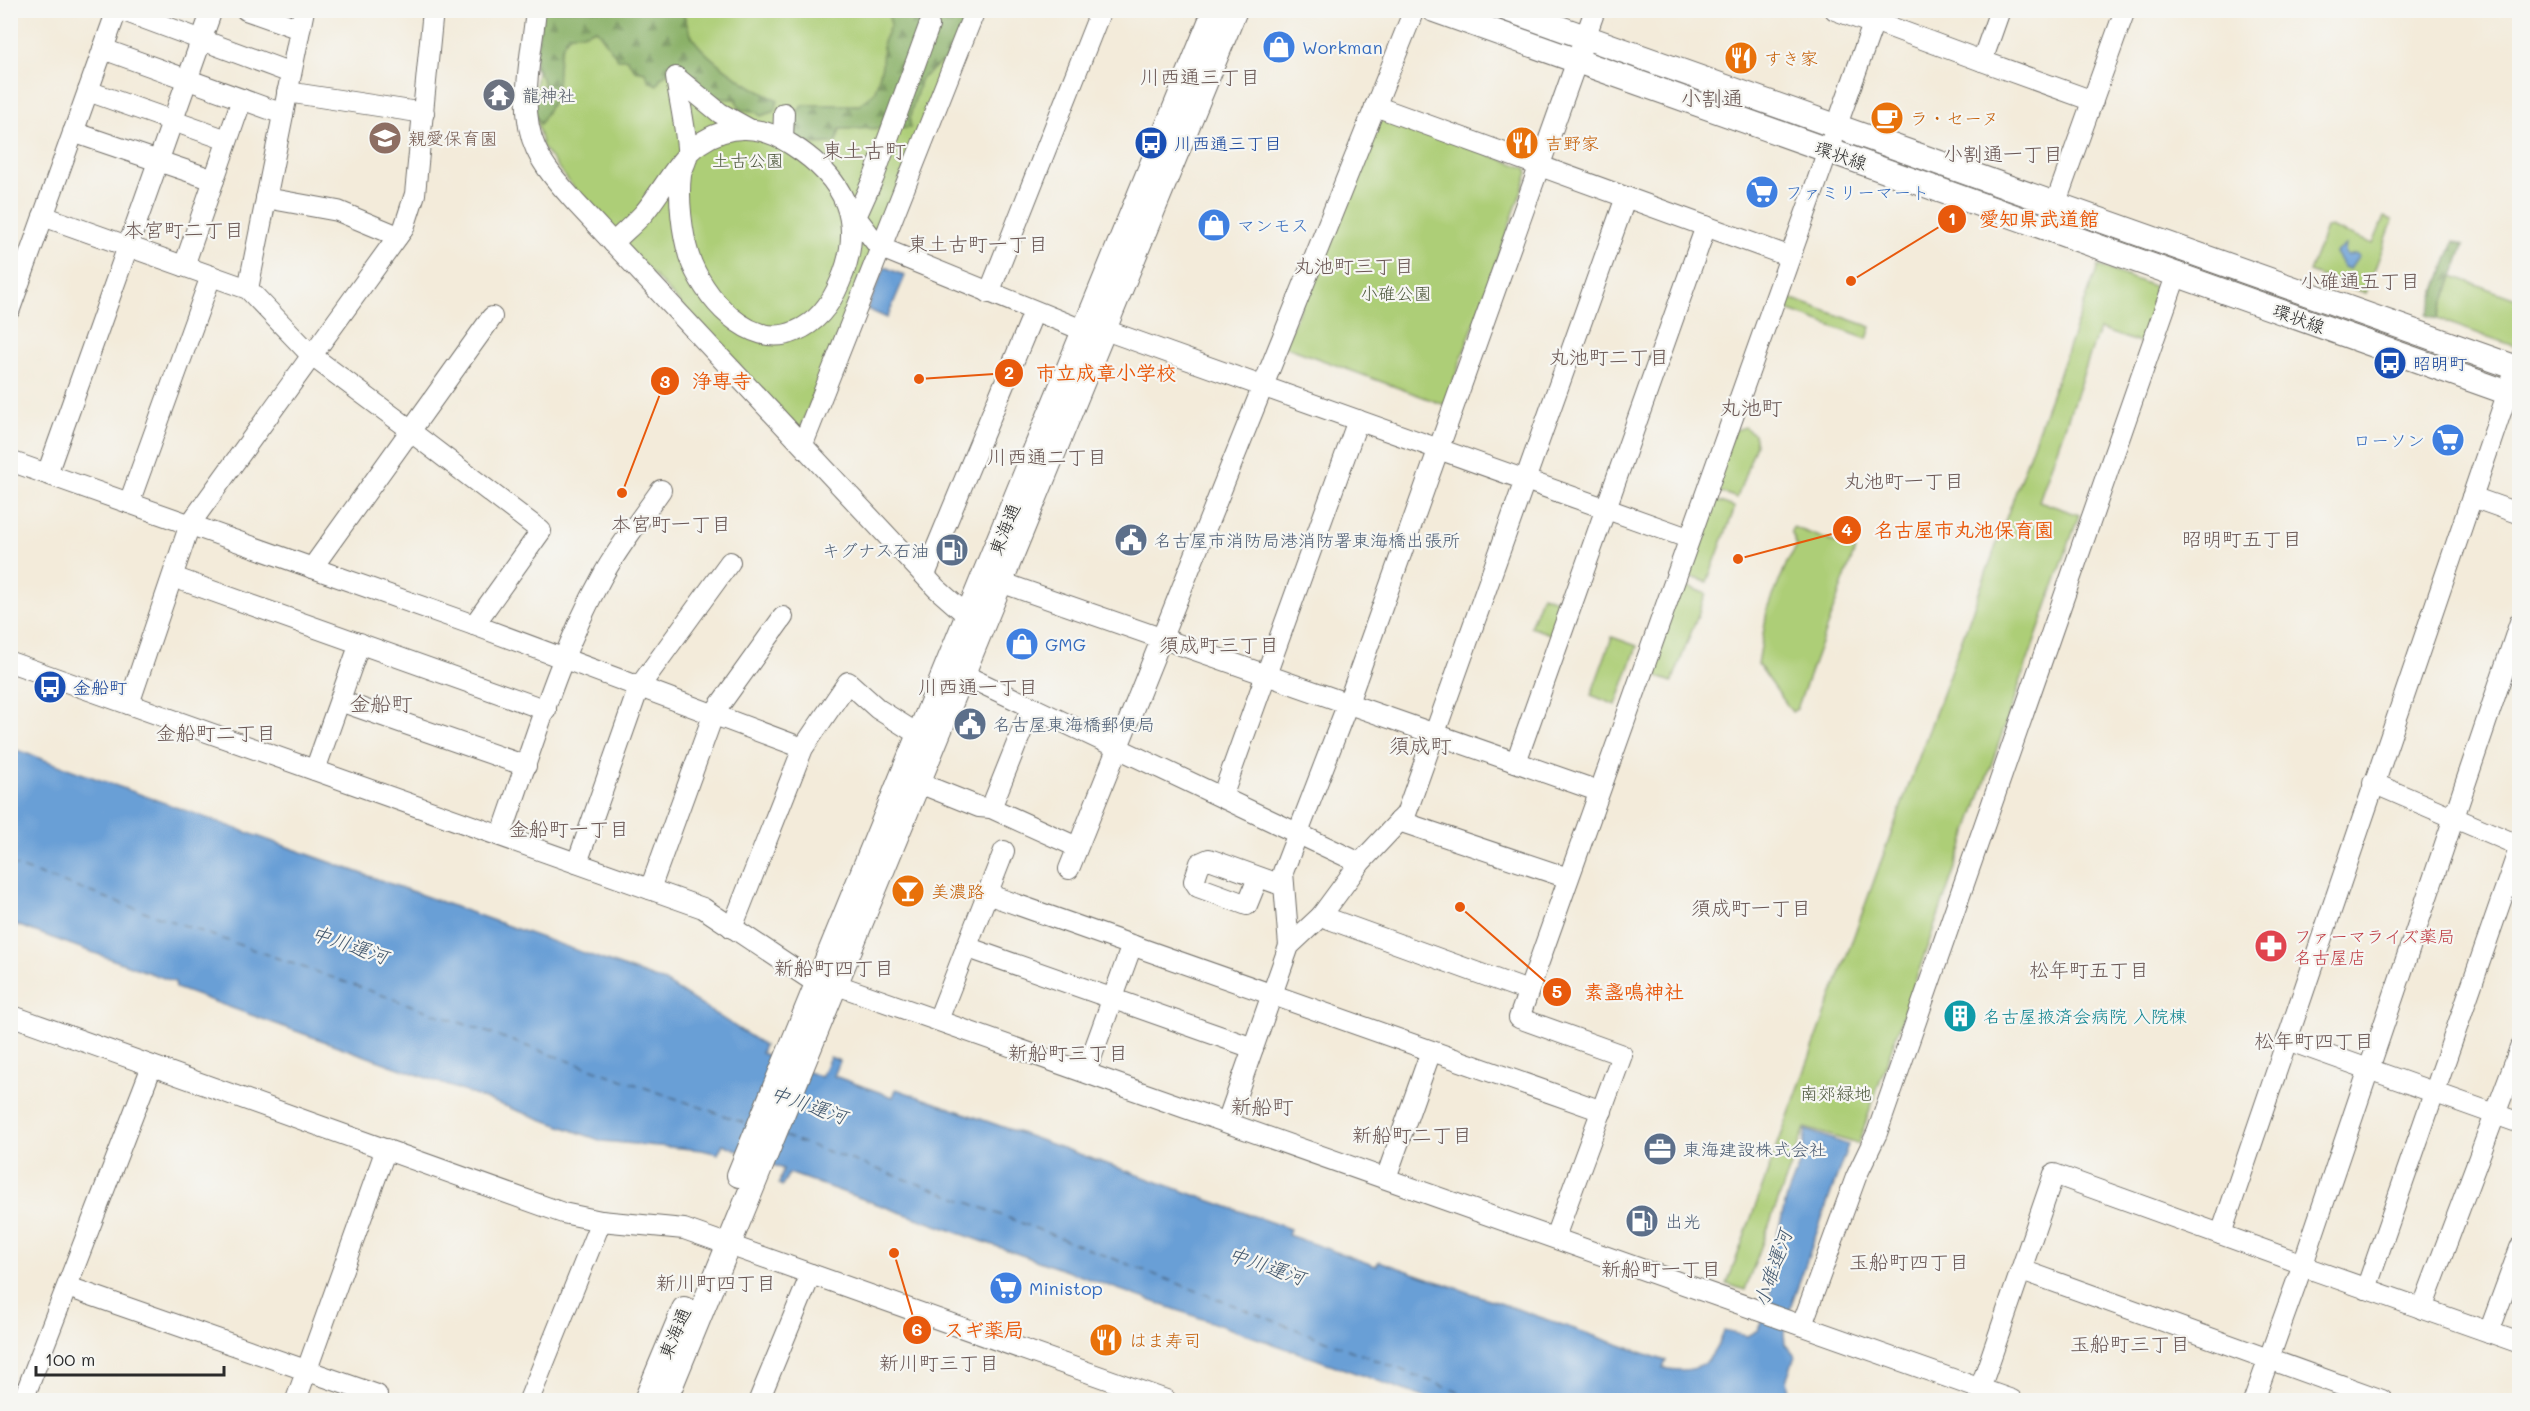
<svg xmlns="http://www.w3.org/2000/svg" width="2530" height="1411" font-family="Mali,'Klee One',sans-serif">
<style>
.green{fill:#adce77;stroke:#6c7c51;stroke-width:1.5}
.forest{fill:url(#forest-firs);stroke:#5a6e4a;stroke-width:1.5}
.water{fill:#699fd6;stroke:#4a6580;stroke-width:1.5}
.lines{fill:none;stroke-linecap:round;stroke-linejoin:round}
.ferry{stroke:#44596f;stroke-width:1.5;stroke-dasharray:8 6;stroke-linecap:butt}
.minor-casing{stroke:#716e68;stroke-width:22}
.major-casing{stroke:#716e68;stroke-width:26}
.minor{stroke:#fff;stroke-width:20}
.major{stroke:#fff;stroke-width:24}
.labels{text-anchor:middle;dominant-baseline:central;stroke-width:4.5;stroke-linejoin:round;paint-order:stroke}
.shop-label{font-size:18px;fill:#366cbe;stroke:#f6f6f2;text-anchor:start}
.food-label{font-size:18px;fill:#c56008;stroke:#f6f6f2;text-anchor:start}
.worship-label{font-size:18px;fill:#5b616d;stroke:#f6f6f2;text-anchor:start}
.education-label{font-size:18px;fill:#785e54;stroke:#f6f6f2;text-anchor:start}
.transit-label{font-size:18px;fill:#164399;stroke:#f6f6f2;text-anchor:start}
.street-label{font-size:18px;fill:#2b2b2b;stroke:#f6f6f2}
.park-label{font-size:18px;fill:#525c42;stroke:#f6f6f2}
.service-label{font-size:18px;fill:#4e5e75;stroke:#f6f6f2;text-anchor:start}
.health-label{font-size:18px;fill:#be3a42;stroke:#f6f6f2;text-anchor:start}
.culture-label{font-size:18px;fill:#0d838f;stroke:#f6f6f2;text-anchor:start}
.neighbourhood-label{font-size:20px;fill:#6b5855;stroke:#f6f6f2}
.water-label{font-size:20px;font-style:italic;fill:#44596f;stroke:#f6f6f2}
.quarter-label{font-size:21px;fill:#6b5855;stroke:#f6f6f2}
.leader{fill:none;stroke:#e8590c;stroke-width:2}
.callout-dot{fill:#e8590c;stroke:#f6f6f2;stroke-width:2}
.mark-label{font-size:18px;text-anchor:middle;font-weight:bold;fill:#fff}
.callout-label{font-size:20px;text-anchor:middle;font-weight:bold;fill:#e8590c;stroke:#f6f6f2;stroke-width:4.5;stroke-linejoin:round;paint-order:stroke}
</style>
<defs>
<pattern id="forest-firs" width="22" height="20" patternUnits="userSpaceOnUse" patternTransform="scale(1.5)"><rect width="22" height="20" fill="#8ab168"/><path d="M5 1l3.5 6h-7zM16 11l3.5 6h-7z" fill="#719056"/></pattern>
</defs>
<rect width="100%" height="100%" fill="#f6f6f2"/>
<filter id="ink" filterUnits="userSpaceOnUse"><feTurbulence type="fractalNoise" baseFrequency=".0167" numOctaves="2"/><feDisplacementMap in="SourceGraphic" scale="12" xChannelSelector="R" yChannelSelector="G"/><feConvolveMatrix kernelMatrix="1 2 1 2 8 2 1 2 1" color-interpolation-filters="sRGB"/></filter>
<filter id="wash" filterUnits="userSpaceOnUse"><feTurbulence type="fractalNoise" baseFrequency=".008" numOctaves="4" result="noise"/><feDisplacementMap in="SourceGraphic" scale="24" xChannelSelector="R" yChannelSelector="G"/><feGaussianBlur stdDeviation="1.35" result="paint"/><feColorMatrix in="noise" values="0 0 0 0 0 0 0 0 0 0 0 0 0 0 0 0 0 1.4 0 .05"/><feComposite in="paint" operator="in"/></filter>
<g filter="url(#wash)">
<rect width="100%" height="100%" fill="#f3ebda"/>
<g class="green">
<path d="M543,11H968L800,430L586,204L543,148L533,108Z"/>
<path d="M1382,116L1526,168L1528,173L1445,405L1284,346Z"/>
<path d="M2384,217L2393,220L2366,293L2309,272L2326,228L2330,227L2373,244Z"/>
<path d="M2098,266L2159,288L2140,343L2099,329L2039,501L2079,515L1858,1144L1805,1128L1745,1290L1727,1284Z"/>
<path d="M2453,276L2519,300V348L2438,319Z"/>
<path d="M1781,295L1871,327L1867,339L1787,310L1779,300Z"/>
<path d="M1744,427L1754,434L1756,444L1737,498L1712,489L1733,431Z"/>
<path d="M1709,498L1734,507V510L1707,582L1682,574Z"/>
<path d="M1793,527L1855,550L1797,709L1792,712L1758,664L1767,611L1788,560L1797,546L1791,531Z"/>
<path d="M1679,583L1706,594L1672,682L1658,677L1650,666Z"/>
<path d="M1542,595L1565,603L1553,635L1530,627Z"/>
<path d="M1612,637L1637,646L1616,705L1591,695Z"/>
</g>
<g class="forest">
<path d="M542,10L683,11C686,21 688,32 695,41C710,61 754,91 778,100L775,111L761,116L754,111L741,110L735,99L714,98L707,89L698,86L697,76L673,70L661,77L657,85L649,81L645,72L635,70L627,59H618L596,29L583,34H571C554,50 560,71 556,93C553,103 545,115 540,124L535,115L532,94L544,86L541,75L534,67Z"/>
<path d="M887,11H969L955,51L920,80C917,100 909,107 910,128L840,129L836,143L804,144L791,140L793,117L803,105H860L875,91L882,66L883,42L891,24Z"/>
<path d="M2454,241L2464,245L2438,319L2427,315Z"/>
</g>
<g class="water">
<path d="M2345,245L2344,253L2347,256L2355,254L2359,256L2350,269L2344,267L2335,253Z"/>
<path d="M885,267L905,276L887,318L867,309Z"/>
<path d="M11,748L665,982L764,1045L761,1053L821,1077L830,1057L840,1061L834,1076L893,1097L896,1089L1290,1229L1288,1235L1376,1266L1379,1261L1666,1361L1663,1368C1700,1375 1711,1364 1724,1331L1747,1336L1758,1330L1771,1298L1769,1268L1787,1196L1802,1157L1806,1130L1848,1145L1791,1305L1784,1333L1785,1344L1795,1356L1787,1378L1790,1400H1432L789,1173L782,1186L779,1184L783,1169L723,1144L718,1154L702,1150L602,1141L176,988L175,982L11,923Z"/>
</g>
<g class="lines">
<g class="ferry">
<path d="M10,864L748,1124"/>
<path d="M784,1136L936,1190L1479,1400"/>
</g>
</g>
</g>
<g filter="url(#ink)">
<g class="lines">
<g class="minor-casing">
<g id="minor">
<path d="M121,10L291,73"/>
<path d="M246,10L300,29"/>
<path d="M536,10C532,54 517,108 536,149C545,169 561,186 575,202L936,588L978,625"/>
<path d="M1835,10L1873,24L1877,13"/>
<path d="M1874,21L1982,61L2000,10"/>
<path d="M929,26L874,177L856,217L879,247L1085,331"/>
<path d="M103,49L283,114"/>
<path d="M1982,61L2093,101"/>
<path d="M88,91L227,140"/>
<path d="M287,92L424,113"/>
<path d="M1375,106L1788,256"/>
<path d="M73,132L214,180"/>
<path d="M783,139L784,113"/>
<path d="M266,198L338,211L398,236"/>
<path d="M2055,205L2125,10"/>
<path d="M43,216L248,289L312,356L411,430"/>
<path d="M613,243C623,233 634,224 643,214C659,196 680,156 699,144C729,123 762,125 792,145C845,179 866,222 840,282C831,304 818,322 796,331C749,352 702,295 689,256C682,233 678,198 681,175C682,169 686,163 687,157C689,143 678,94 676,77L720,113L749,129"/>
<path d="M184,266L242,99"/>
<path d="M248,289L304,10"/>
<path d="M989,293L1101,10"/>
<path d="M10,309L117,10"/>
<path d="M1105,330L1688,538"/>
<path d="M410,431L541,531L474,625"/>
<path d="M803,444L975,10"/>
<path d="M10,461L474,625L803,748"/>
<path d="M47,474L212,10"/>
<path d="M2472,497L2520,514"/>
<path d="M129,503L211,276"/>
<path d="M312,568L492,317"/>
<path d="M925,575L1034,312"/>
<path d="M173,577L546,710"/>
<path d="M986,577L1598,791"/>
<path d="M10,662L703,908L816,983L837,985L2012,1400"/>
<path d="M964,675L1360,863"/>
<path d="M340,701L526,766"/>
<path d="M129,704L190,524L404,228L415,194L433,10"/>
<path d="M1031,708L991,808L1077,847"/>
<path d="M1516,762L1706,226"/>
<path d="M315,770L360,643"/>
<path d="M919,783L979,807L991,808"/>
<path d="M2373,783L2520,846"/>
<path d="M1222,797L1358,420"/>
<path d="M1399,821L1568,878"/>
<path d="M501,836C532,750 557,658 602,577C618,547 641,519 661,490"/>
<path d="M577,863L639,687L730,562"/>
<path d="M1069,869L1414,10"/>
<path d="M1258,878L1247,905L1198,887L1194,881L1200,863L1209,859L1284,886"/>
<path d="M650,889L714,713L783,617"/>
<path d="M987,894L1602,1111"/>
<path d="M1321,916L1528,991"/>
<path d="M732,928L803,748L848,682L878,709L919,735"/>
<path d="M1289,946L1283,872L1348,703L1595,10"/>
<path d="M966,947L1253,1048"/>
<path d="M10,1015L563,1213L601,1221L684,1229L1166,1400"/>
<path d="M938,1020L1004,851"/>
<path d="M2287,1040L2520,1123"/>
<path d="M1086,1072L1132,945"/>
<path d="M1227,1122L1289,946L1321,916L1360,863L1406,814L1626,197"/>
<path d="M1386,1178L1431,1051"/>
<path d="M2221,1234L2516,368"/>
<path d="M1555,1237L1622,1055L1519,1018L1873,24"/>
<path d="M2302,1266L2520,1343"/>
<path d="M2022,1270L2382,1400"/>
<path d="M68,1287L377,1395L375,1400"/>
<path d="M2366,1289L2520,846"/>
<path d="M2422,1309L2520,1048"/>
<path d="M1802,1325L1856,1177L1877,1133L2177,273"/>
<path d="M2489,1332L2520,1248"/>
<path d="M1980,1389L2054,1174L2303,1264"/>
<path d="M23,1400L152,1066"/>
<path d="M296,1400L386,1149"/>
<path d="M529,1400L601,1221"/>
<path d="M759,1400L811,1274"/>
<path d="M2254,1400L2303,1264L2520,622"/>
</g>
</g>
<g class="major-casing">
<g id="major">
<path d="M1434,10L2520,397"/>
<path d="M1509,10L2520,369"/>
<path d="M739,1175L1215,10"/>
<path d="M646,1400L684,1309"/>
<path d="M665,1400L1235,10"/>
</g>
</g>
<use href="#minor" class="minor"/>
<use href="#major" class="major"/>
</g>
</g>
<defs>
<g id="shop-disc" transform="scale(1.725)"><circle r="9.5" fill="#3f7fe0" stroke="#f6f6f2"/><path d="M-5-2.5h2.3a2.7 3.5 0 0 1 5.4 0H5L5.5 6h-11ZM-1.5-2.5h3a1.5 2.3 0 0 0-3 0Z" fill="#fff"/></g>
<g id="restaurant-disc" transform="scale(1.725)"><circle r="9.5" fill="#e8710a" stroke="#f6f6f2"/><path d="M-5-6h1v4h1v-4h1v4h1v-4h1v5L-1.5 .5V6h-2V.5L-5-1ZM5-6V6H3V1.5H1.5Q1.5-4 5-6Z" fill="#fff"/></g>
<g id="temple-disc" transform="scale(1.725)"><circle r="9.5" fill="#6b7280" stroke="#f6f6f2"/><path d="M0-6L5-2H3V0L6.5 2.5H4V6H1.5V3h-3V6H-4V2.5H-6.5L-3 0V-2H-5Z" fill="#fff"/></g>
<g id="cafe-disc" transform="scale(1.725)"><circle r="9.5" fill="#e8710a" stroke="#f6f6f2"/><path d="M-5.5-4.5H6V0H3Q3 3.5 0 3.5H-2.5Q-5.5 3.5-5.5 0ZM3-3.2v2h1.7v-2ZM-6 4.5H4V6H-6Z" fill="#fff"/></g>
<g id="school-disc" transform="scale(1.725)"><circle r="9.5" fill="#8d6e63" stroke="#f6f6f2"/><path d="M0-5L7-2L0 1L-7-2ZM-4 1L0 2.5L4 1V4Q0 6-4 4Z" fill="#fff"/></g>
<g id="bus-disc" transform="scale(1.725)"><circle r="9.5" fill="#1a4fb4" stroke="#f6f6f2"/><path d="M-5-6H5V4H4V6H2V4H-2V6H-4V4H-5ZM-3.5-4V0h7V-4ZM-3.5 1.2v1.5H-2V1.2ZM2 1.2v1.5H3.5V1.2Z" fill="#fff"/></g>
<g id="supermarket-disc" transform="scale(1.725)"><circle r="9.5" fill="#3f7fe0" stroke="#f6f6f2"/><path d="M-6-5.5h2.5l.6 2H6L4.5 2H-2.5L-4.4-4H-6ZM-1.5 3.2a1.3 1.3 0 1 0 .1 0ZM3 3.2a1.3 1.3 0 1 0 .1 0Z" fill="#fff"/></g>
<g id="civic-disc" transform="scale(1.725)"><circle r="9.5" fill="#5c6f8a" stroke="#f6f6f2"/><path d="M-.6-6.5H3V-4.5H.6V-3L4-1V1h2V6H-6V1h2V-1L-.6-3ZM-1.2 2.5V6h2.4V2.5Z" fill="#fff"/></g>
<g id="fuel-disc" transform="scale(1.725)"><circle r="9.5" fill="#5c6f8a" stroke="#f6f6f2"/><path d="M-5.5-6h7V0h2V4h1.3V-2.5L3-4.5l.8-.8L6-3V5H2.5V1h-1V6h-7ZM-4.2-4.7v3.2H.2V-4.7Z" fill="#fff"/></g>
<g id="bar-disc" transform="scale(1.725)"><circle r="9.5" fill="#e8710a" stroke="#f6f6f2"/><path d="M-6-5H6L.8 .8V4.5H3.5V6h-7V4.5H-.8V.8Z" fill="#fff"/></g>
<g id="pharmacy-disc" transform="scale(1.725)"><circle r="9.5" fill="#e0444e" stroke="#f6f6f2"/><path d="M-2-6h4v4h4v4h-4v4h-4v-4h-4v-4h4Z" fill="#fff"/></g>
<g id="building-disc" transform="scale(1.725)"><circle r="9.5" fill="#0f9aa8" stroke="#f6f6f2"/><path d="M-4-6H4V6H1V3H-1V6H-4ZM-2.5-4.3h1.7v1.8h-1.7ZM.8-4.3h1.7v1.8H.8ZM-2.5-1h1.7V.8h-1.7ZM.8-1h1.7V.8H.8Z" fill="#fff"/></g>
<g id="office-disc" transform="scale(1.725)"><circle r="9.5" fill="#5c6f8a" stroke="#f6f6f2"/><path d="M-6-3h4V-5.5h4V-3h4V5H-6ZM-1-4.5V-3h2v-1.5ZM-6 0V1H6V0Z" fill="#fff"/></g>
</defs>
<g fill-rule="evenodd">
<use href="#shop-disc" x="1279" y="47"/>
<use href="#restaurant-disc" x="1741" y="58"/>
<use href="#temple-disc" x="499" y="95"/>
<use href="#cafe-disc" x="1887" y="118"/>
<use href="#school-disc" x="385" y="138"/>
<use href="#bus-disc" x="1151" y="143"/>
<use href="#restaurant-disc" x="1522" y="143"/>
<use href="#supermarket-disc" x="1762" y="192"/>
<use href="#shop-disc" x="1214" y="225"/>
<use href="#bus-disc" x="2390" y="363"/>
<use href="#supermarket-disc" x="2448" y="440"/>
<use href="#civic-disc" x="1131" y="540"/>
<use href="#fuel-disc" x="952" y="550"/>
<use href="#shop-disc" x="1022" y="644"/>
<use href="#bus-disc" x="50" y="687"/>
<use href="#civic-disc" x="970" y="724"/>
<use href="#bar-disc" x="908" y="891"/>
<use href="#pharmacy-disc" x="2271" y="946"/>
<use href="#building-disc" x="1960" y="1016"/>
<use href="#office-disc" x="1660" y="1149"/>
<use href="#fuel-disc" x="1642" y="1221"/>
<use href="#supermarket-disc" x="1006" y="1288"/>
<use href="#restaurant-disc" x="1106" y="1340"/>
</g>
<g class="labels">
<g class="shop-label">
<text x="1302" y="47">Workman</text>
<text x="1785" y="192">ファミリーマート</text>
<text x="1237" y="225">マンモス</text>
<text x="2425" y="440" text-anchor="end">ローソン</text>
<text x="1045" y="644">GMG</text>
<text x="1029" y="1288">Ministop</text>
</g>
<g class="food-label">
<text x="1764" y="58">すき家</text>
<text x="1910" y="118">ラ・セーヌ</text>
<text x="1545" y="143">吉野家</text>
<text x="931" y="891">美濃路</text>
<text x="1129" y="1340">はま寿司</text>
</g>
<g class="worship-label">
<text x="522" y="95">龍神社</text>
</g>
<g class="education-label">
<text x="408" y="138">親愛保育園</text>
</g>
<g class="transit-label">
<text x="1174" y="143">川西通三丁目</text>
<text x="2413" y="363">昭明町</text>
<text x="73" y="687">金船町</text>
</g>
<g class="street-label">
<text transform="translate(1841 155) rotate(19)">環状線</text>
<text transform="translate(2299 318) rotate(20)">環状線</text>
<text transform="translate(1004 529) rotate(-68)">東海通</text>
<text transform="translate(674 1333) rotate(-67)">東海通</text>
</g>
<g class="park-label">
<text x="748" y="160">土古公園</text>
<text x="1396" y="293">小碓公園</text>
<text x="1836" y="1093">南郊緑地</text>
</g>
<g class="service-label">
<text x="1154" y="540">名古屋市消防局港消防署東海橋出張所</text>
<text x="929" y="550" text-anchor="end">キグナス石油</text>
<text x="993" y="724">名古屋東海橋郵便局</text>
<text x="1683" y="1149">東海建設株式会社</text>
<text x="1665" y="1221">出光</text>
</g>
<g class="health-label">
<text x="2294" y="936">ファーマライズ薬局<tspan x="2294" dy="21">名古屋店</tspan></text>
</g>
<g class="culture-label">
<text x="1983" y="1016">名古屋掖済会病院 入院棟</text>
</g>
<g class="neighbourhood-label">
<text x="1200" y="76">川西通三丁目</text>
<text x="2003" y="153">小割通一丁目</text>
<text x="184" y="229">本宮町二丁目</text>
<text x="978" y="243">東土古町一丁目</text>
<text x="1354" y="265">丸池町三丁目</text>
<text x="2360" y="280">小碓通五丁目</text>
<text x="1609" y="356">丸池町二丁目</text>
<text x="1047" y="456">川西通二丁目</text>
<text x="1904" y="480">丸池町一丁目</text>
<text x="671" y="523">本宮町一丁目</text>
<text x="2242" y="538">昭明町五丁目</text>
<text x="1219" y="644">須成町三丁目</text>
<text x="978" y="686">川西通一丁目</text>
<text x="216" y="732">金船町二丁目</text>
<text x="569" y="828">金船町一丁目</text>
<text x="1751" y="907">須成町一丁目</text>
<text x="834" y="967">新船町四丁目</text>
<text x="2089" y="969">松年町五丁目</text>
<text x="2314" y="1040">松年町四丁目</text>
<text x="1068" y="1052">新船町三丁目</text>
<text x="1412" y="1134">新船町二丁目</text>
<text x="1909" y="1261">玉船町四丁目</text>
<text x="1661" y="1268">新船町一丁目</text>
<text x="716" y="1282">新川町四丁目</text>
<text x="2130" y="1343">玉船町三丁目</text>
<text x="939" y="1362">新川町三丁目</text>
</g>
<g class="water-label">
<text transform="translate(350 944) rotate(19)">中川運河</text>
<text transform="translate(809 1104) rotate(19)">中川運河</text>
<text transform="translate(1267 1265) rotate(19)">中川運河</text>
<text transform="translate(1772 1268) rotate(-71)">小碓運河</text>
</g>
<g class="quarter-label">
<text x="1712" y="97">小割通</text>
<text x="864" y="149">東土古町</text>
<text x="1751" y="406">丸池町</text>
<text x="381" y="702">金船町</text>
<text x="1420" y="744">須成町</text>
<text x="1262" y="1105">新船町</text>
</g>
</g>
<path class="leader" d="M1851 281L1952 219M919 379L1009 373M622 493L665 381M1738 559L1847 530M1460 907L1557 992M894 1253L917 1330"/>
<g class="callout-dot">
<circle cx="1851" cy="281" r="6"/>
<circle cx="919" cy="379" r="6"/>
<circle cx="622" cy="493" r="6"/>
<circle cx="1738" cy="559" r="6"/>
<circle cx="1460" cy="907" r="6"/>
<circle cx="894" cy="1253" r="6"/>
<circle cx="1952" cy="219" r="15"/>
<circle cx="1009" cy="373" r="15"/>
<circle cx="665" cy="381" r="15"/>
<circle cx="1847" cy="530" r="15"/>
<circle cx="1557" cy="992" r="15"/>
<circle cx="917" cy="1330" r="15"/>
</g>
<g class="mark-label">
<text x="1952" y="225">1</text>
<text x="1009" y="379">2</text>
<text x="665" y="388">3</text>
<text x="1847" y="536">4</text>
<text x="1557" y="998">5</text>
<text x="917" y="1336">6</text>
</g>
<g class="callout-label">
<text x="2039" y="226">愛知県武道館</text>
<text x="1106" y="380">市立成章小学校</text>
<text x="722" y="388">浄専寺</text>
<text x="1964" y="537">名古屋市丸池保育園</text>
<text x="1634" y="999">素盞鳴神社</text>
<text x="984" y="1337">スギ薬局</text>
</g>
<rect width="2530" height="1411" fill="none" stroke="#f6f6f2" stroke-width="36"/>
<path d="M36 1366v9h188v-9" fill="none" stroke="#2b2b2b" stroke-width="3"/>
<text x="45" y="1366" font-size="18" fill="#2b2b2b" stroke="#f6f6f2" stroke-width="4.5" paint-order="stroke">100 m</text>
</svg>
